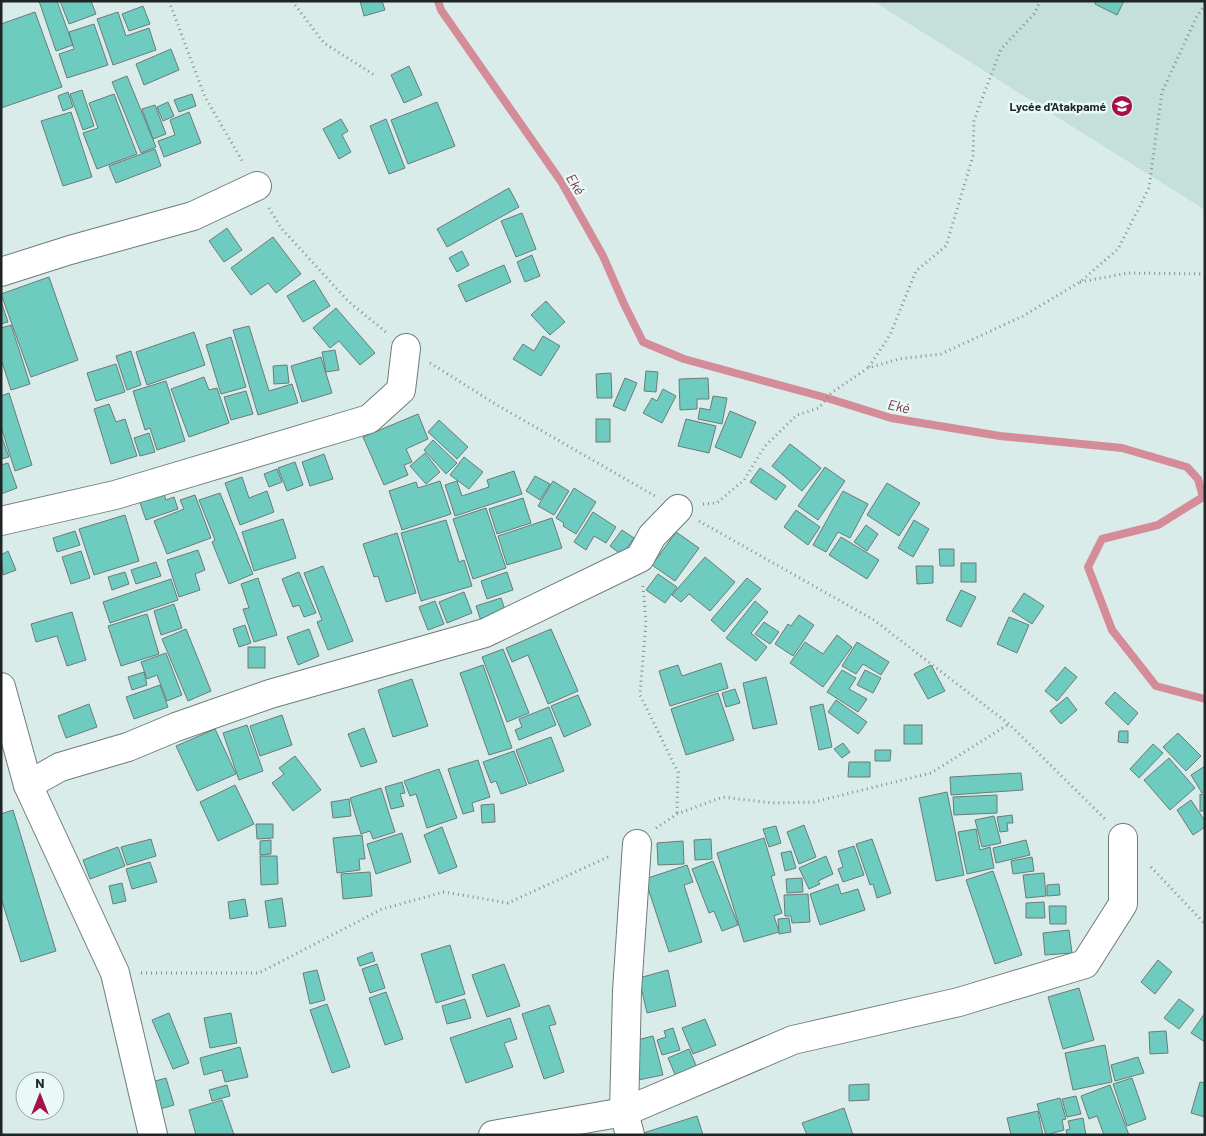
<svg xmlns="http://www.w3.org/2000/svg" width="1206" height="1136" font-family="Barlow,sans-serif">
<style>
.built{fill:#c5dfdb}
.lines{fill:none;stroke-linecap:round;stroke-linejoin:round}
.stream{stroke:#d58c99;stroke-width:8}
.building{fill:#6ecbc0;stroke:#6c7b79}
.minor-casing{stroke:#6d7c7a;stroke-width:30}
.path{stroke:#828f8d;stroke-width:3;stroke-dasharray:1 4;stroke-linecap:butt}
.minor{stroke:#fff;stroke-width:28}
.labels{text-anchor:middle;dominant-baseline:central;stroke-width:5;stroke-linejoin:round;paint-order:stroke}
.poi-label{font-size:12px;font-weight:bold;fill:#1e2524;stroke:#e8f9f6;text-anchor:end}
.water-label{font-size:14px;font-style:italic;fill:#842d43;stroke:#e8f9f6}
</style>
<rect width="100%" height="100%" fill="#daece9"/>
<path class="built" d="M873,1H1205V210Z"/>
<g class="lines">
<path class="stream" d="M438,1L441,10L562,183L603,256L624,304L643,342L684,359L827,398L891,418L1000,436L1122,448L1187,467L1198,479L1203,497L1158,525L1102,539L1088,567L1112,630L1156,686L1205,699"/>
</g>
<g class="building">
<path d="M39,1H57L73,45L56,51Z"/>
<path d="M60,1H91L96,14L69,24Z"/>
<path d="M360,1H382L385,10L364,16Z"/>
<path d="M1096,1H1124L1117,15L1095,4Z"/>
<path d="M143,6L150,24L129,31L122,14Z"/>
<path d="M35,12L62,87L1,108V24Z"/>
<path d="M118,12L126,36L149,28L156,50L113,65L97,19Z"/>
<path d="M94,24L108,65L67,78L59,54L74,49L69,32Z"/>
<path d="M171,49L179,70L144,85L136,64Z"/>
<path d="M409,66L422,95L404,103L391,75Z"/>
<path d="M127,76L156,147L141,153L112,82Z"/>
<path d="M82,90L94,126L83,130L70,94Z"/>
<path d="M68,92L73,107L63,111L58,96Z"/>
<path d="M114,94L137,154L97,169L83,133L98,128L89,103Z"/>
<path d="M192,94L196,106L179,112L174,100Z"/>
<path d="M168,102L174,116L163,121L157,107Z"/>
<path d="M437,102L455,146L408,164L391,120Z"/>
<path d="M155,105L166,134L153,139L142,109Z"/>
<path d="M71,112L92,177L63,186L41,121Z"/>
<path d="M189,112L201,143L164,157L158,141L175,135L170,120Z"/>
<path d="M341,119L348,131L342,135L351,152L339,159L323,129Z"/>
<path d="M386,119L405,168L389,174L370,126Z"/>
<path d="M155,149L161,166L116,183L109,166Z"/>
<path d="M509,188L519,207L447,247L437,229Z"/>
<path d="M522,213L536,249L516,257L501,221Z"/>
<path d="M227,228L242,250L224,262L209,241Z"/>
<path d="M273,237L301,274L276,293L268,283L251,295L231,268Z"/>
<path d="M462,251L469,265L457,272L449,258Z"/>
<path d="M532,255L540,276L525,282L517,262Z"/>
<path d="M504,265L511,282L466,302L458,285Z"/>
<path d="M49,277L78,360L31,377L1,294Z"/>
<path d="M314,280L330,306L303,322L287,296Z"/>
<path d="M1,301L8,322L1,324Z"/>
<path d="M546,301L565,322L550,335L531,315Z"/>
<path d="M336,308L375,353L360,365L339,341L330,348L313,328Z"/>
<path d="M11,325L30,384L11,390L1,359V328Z"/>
<path d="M249,326L269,391L292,384L298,403L258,415L233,330Z"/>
<path d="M194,332L205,365L147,385L136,352Z"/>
<path d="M543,336L560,346L541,376L513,359L523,344L534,351Z"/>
<path d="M231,337L246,387L221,394L206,345Z"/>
<path d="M335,350L339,370L326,372L322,352Z"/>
<path d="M131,351L141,385L127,390L116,356Z"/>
<path d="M321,357L332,393L302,402L291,366Z"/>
<path d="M116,364L125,392L96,401L87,373Z"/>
<path d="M287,365L289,383L274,384L273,366Z"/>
<path d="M646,371L658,372L656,392L644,391Z"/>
<path d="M611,373L612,398H597L596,374Z"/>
<path d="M204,377L209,390L217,388L229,423L189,437L171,389Z"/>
<path d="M625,378L637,383L625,411L613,406Z"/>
<path d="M708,378L709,399H697V409L680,410L679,379Z"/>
<path d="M166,381L185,441L157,450L150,428L145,430L133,391Z"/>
<path d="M663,389L676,396L662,423L643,413L652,398L657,401Z"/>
<path d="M246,391L253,414L231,420L224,397Z"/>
<path d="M9,393L32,465L15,471L1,427V396Z"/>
<path d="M713,396L727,398L722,424L698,419L700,408L710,410Z"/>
<path d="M109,404L116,422L125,419L137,456L111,464L94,409Z"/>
<path d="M730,411L756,422L741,458L715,447Z"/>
<path d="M418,414L428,439L406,449L412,462L404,465L408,475L384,485L363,437Z"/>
<rect x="596" y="419" width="14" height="23"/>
<path d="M686,419L716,426L709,453L678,446Z"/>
<path d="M439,420L468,447L457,459L428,432Z"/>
<path d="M149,433L155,452L140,456L134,438Z"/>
<path d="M1,435L9,457L1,459Z"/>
<path d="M433,440L457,463L446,474L424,450Z"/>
<path d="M790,444L821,468L802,491L772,466Z"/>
<path d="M425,453L440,472L426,484L410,466Z"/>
<path d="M324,454L333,479L310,486L302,462Z"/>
<path d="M464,457L483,472L469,489L450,475Z"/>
<path d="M295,462L303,485L287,491L278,468Z"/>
<path d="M8,463L17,488L1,494V465Z"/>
<path d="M825,467L845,481L818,520L798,506Z"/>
<path d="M760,468L786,486L776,500L750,482Z"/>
<path d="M277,469L282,482L269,487L264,474Z"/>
<path d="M514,471L522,494L455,516L445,485L457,481L462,496L489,487L487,480Z"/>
<path d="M535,476L550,484L540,500L526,491Z"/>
<path d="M242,477L249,498L267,491L274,512L240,525L225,483Z"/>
<path d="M440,481L451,514L402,530L389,491L416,482L418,488Z"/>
<path d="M553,481L569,491L554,515L538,506Z"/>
<path d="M887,483L920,503L899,536L867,515Z"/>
<path d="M574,488L596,502L576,534L563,526L564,523L556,518Z"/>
<path d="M163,491L166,500L174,497L178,509L146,520L139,500Z"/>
<path d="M843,491L868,504L850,538L838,532L826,552L813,545Z"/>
<path d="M220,493L253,574L229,584L212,542L215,540L199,500Z"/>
<path d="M195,495L211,538L167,554L154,521L184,509L180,500Z"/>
<path d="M523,498L531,523L497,534L489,509Z"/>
<path d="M486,508L506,568L473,579L453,519Z"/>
<path d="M796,510L820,527L808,545L784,527Z"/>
<path d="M593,512L616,527L606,543L594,536L586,550L574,542Z"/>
<path d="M125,515L139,561L94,575L79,529Z"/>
<path d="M552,518L562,548L507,565L498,536Z"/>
<path d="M283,519L296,558L254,571L242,532Z"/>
<path d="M446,520L459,562L464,560L472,586L421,601L401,533Z"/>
<path d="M914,520L929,529L913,557L898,548Z"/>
<path d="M866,525L878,534L867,551L854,542Z"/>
<path d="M622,530L634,538L622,555L610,546Z"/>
<path d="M75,531L80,545L57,552L53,538Z"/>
<path d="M676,532L699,548L675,581L652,565Z"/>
<path d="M397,533L416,593L386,602L378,576L374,577L363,544Z"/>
<path d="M841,537L879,560L867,579L829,555Z"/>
<path d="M939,549H954V566H940Z"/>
<path d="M198,550L205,570L195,574L200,590L179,597L167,560Z"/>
<path d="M8,551L16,570L3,575L1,555Z"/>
<path d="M81,551L90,578L71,584L62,557Z"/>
<path d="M705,557L735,582L710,611L689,594L681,602L672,595Z"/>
<path d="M156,562L161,576L136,584L131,570Z"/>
<rect x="961" y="563" width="15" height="19"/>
<path d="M323,566L353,641L328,650L317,622L322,620L304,573Z"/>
<path d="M916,566H933V583L917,584Z"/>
<path d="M125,572L129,584L112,590L108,577Z"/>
<path d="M299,572L316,613L304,617L299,605L293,607L282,579Z"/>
<path d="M507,572L513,590L487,599L481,581Z"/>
<path d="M658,574L677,587L665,603L646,590Z"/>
<path d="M258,578L277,635L254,642L243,609L249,608L241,584Z"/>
<path d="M747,578L761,589L724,632L711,620Z"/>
<path d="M171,579L178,600L110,623L103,602Z"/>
<path d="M961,590L976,597L961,627L946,620Z"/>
<path d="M464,592L472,613L447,623L439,602Z"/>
<path d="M1024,593L1044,606L1032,624L1012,611Z"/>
<path d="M501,598L506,613L481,621L476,606Z"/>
<path d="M435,601L444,624L428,630L419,607Z"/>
<path d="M755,601L768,612L751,633L767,647L756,661L726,638Z"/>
<path d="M174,604L182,628L161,635L154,611Z"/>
<path d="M72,612L86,660L67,666L57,636L36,642L31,624Z"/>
<path d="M147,614L159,654L121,666L108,626Z"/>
<path d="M799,615L814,625L793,656L775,644L788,624L791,626Z"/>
<path d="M1009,617L1029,625L1017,653L997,644Z"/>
<path d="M764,622L779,632L770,644L755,634Z"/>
<path d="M245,625L251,643L239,647L233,629Z"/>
<path d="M186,629L211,691L188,701L162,639Z"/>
<path d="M309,629L319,656L298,665L287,637Z"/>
<path d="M551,629L578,691L548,704L528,655L512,662L506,648Z"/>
<path d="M837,635L852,647L823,687L790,663L805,642L823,654Z"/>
<path d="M857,642L889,662L881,675L863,664L856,674L842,666Z"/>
<rect x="248" y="647" width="17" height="21"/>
<path d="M503,649L529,713L507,722L482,657Z"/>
<path d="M166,653L182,695L167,701L157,675L147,679L141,662Z"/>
<path d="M721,663L728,688L670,706L659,671L678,665L682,676Z"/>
<path d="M483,665L512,748L489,755L460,673Z"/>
<path d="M931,665L945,691L928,699L914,674Z"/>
<path d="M1065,667L1077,677L1057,701L1045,691Z"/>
<path d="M842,670L856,678L849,689L867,699L858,712L827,692Z"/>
<path d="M865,670L881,678L873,693L857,685Z"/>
<path d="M144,672L147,685L132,690L128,677Z"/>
<path d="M766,677L777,724L753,729L743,683Z"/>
<path d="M412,679L428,726L393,737L378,690Z"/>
<path d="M160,685L168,707L134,719L126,697Z"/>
<path d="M735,689L740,703L726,707L722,693Z"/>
<path d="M1115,692L1138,713L1128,725L1105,703Z"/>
<path d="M718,693L734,740L686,755L671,709Z"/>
<path d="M578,695L591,725L564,737L551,706Z"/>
<path d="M1067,697L1077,710L1061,724L1050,711Z"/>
<path d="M836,700L867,722L858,734L828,712Z"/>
<path d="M89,704L97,727L66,738L58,716Z"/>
<path d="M823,704L832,747L819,750L810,707Z"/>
<path d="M549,707L556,725L519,740L515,730L522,727L519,719Z"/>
<path d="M282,715L292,745L260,756L250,726Z"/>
<path d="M247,725L263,771L239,780L223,733Z"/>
<rect x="904" y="725" width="18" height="19"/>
<path d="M364,728L377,762L361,767L348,734Z"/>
<path d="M215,729L236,774L197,791L176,746Z"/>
<path d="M1119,731H1128V743L1118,742Z"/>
<path d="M1178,733L1201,756L1186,771L1163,747Z"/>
<path d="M551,737L564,771L529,784L516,750Z"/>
<path d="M843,743L850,752L842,758L834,749Z"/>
<path d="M1153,744L1163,753L1139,778L1130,769Z"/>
<path d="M875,750H891L890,761H875Z"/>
<path d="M514,751L527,785L501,794L496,781L491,783L483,762Z"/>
<path d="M295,756L321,790L293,811L272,783L284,774L279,768Z"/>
<path d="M1169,758L1195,788L1170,810L1144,780Z"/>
<path d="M478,760L490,797L472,803L474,811L463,814L448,769Z"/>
<path d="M849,762H870V777H848Z"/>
<path d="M1205,766V791L1202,793L1191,775Z"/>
<path d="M439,769L457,818L427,828L416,794L410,796L404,781Z"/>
<path d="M1021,773L1023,790L951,795L950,777Z"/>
<path d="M402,782L405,793L400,794L404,806L391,809L385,787Z"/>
<path d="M235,785L254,824L218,841L200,802Z"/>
<path d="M381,788L395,832L373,839L370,831L361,834L350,798Z"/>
<path d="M947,792L964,875L936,881L919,798Z"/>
<path d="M1200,794L1205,795V811H1200Z"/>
<path d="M997,795V813L954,815L953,797Z"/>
<path d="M349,799L351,816L333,818L331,802Z"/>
<path d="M1191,800L1205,821V827L1193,835L1177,810Z"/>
<path d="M494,804L495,822L482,823L481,805Z"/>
<path d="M13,810L56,951L21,962L1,898V814Z"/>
<path d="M1012,815L1013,823H1007L1008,831L1000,832L997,817Z"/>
<path d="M994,816L1001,843L982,847L975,820Z"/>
<path d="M256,824H273V838L257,839Z"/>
<path d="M804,825L816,857L799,864L787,832Z"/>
<path d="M776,826L781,843L769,847L763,829Z"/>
<path d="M442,827L457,867L439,874L424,835Z"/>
<path d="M976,829L980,850L990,847L994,868L967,874L958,832Z"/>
<path d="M402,833L411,862L376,874L367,844Z"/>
<path d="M362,835L365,859H359L360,870L337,873L333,838Z"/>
<path d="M764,838L775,875L771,876L782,913L774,916L779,932L744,942L717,853Z"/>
<path d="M151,839L156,856L127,865L121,847Z"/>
<path d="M711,839L712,859L695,860L694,840Z"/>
<path d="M872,839L891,893L877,898L873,884L870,885L856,844Z"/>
<path d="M271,840V854L260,855V841Z"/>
<path d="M1026,840L1030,855L996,863L993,848Z"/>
<path d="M683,841L684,864L658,865L657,843Z"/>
<path d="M854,846L864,875L843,882L838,869L843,867L838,851Z"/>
<path d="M118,847L125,866L90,879L83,860Z"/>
<path d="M791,851L796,868L785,871L781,853Z"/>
<path d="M260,856H277L278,884L261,885Z"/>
<path d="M826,856L833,874L818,881L820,884L809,889L799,868Z"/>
<path d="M1032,857L1034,871L1013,874L1011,861Z"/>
<path d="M713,861L738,925L722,931L714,911L709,913L692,869Z"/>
<path d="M150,862L157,882L132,889L126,869Z"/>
<path d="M687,865L693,882L684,885L702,942L669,952L645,879Z"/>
<path d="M993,871L1022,955L995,964L966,880Z"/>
<path d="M370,872L372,896L343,899L341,874Z"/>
<path d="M1044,873L1046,896L1026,898L1023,875Z"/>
<path d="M802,878L803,892L787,893L786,879Z"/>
<path d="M122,883L126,901L113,904L109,886Z"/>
<path d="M838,884L841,894L858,889L865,910L820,925L810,894Z"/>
<path d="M1059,884L1060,895L1047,896V885Z"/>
<path d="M808,894L810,922L792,923L791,916H785L784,895Z"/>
<path d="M282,898L286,926L269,928L265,901Z"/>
<path d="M245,899L248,916L230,919L228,902Z"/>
<path d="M1044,902L1045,918H1026V903Z"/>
<path d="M1049,906H1066V924H1050Z"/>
<path d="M789,918L791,932L779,934L778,919Z"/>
<path d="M1069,930L1072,953L1045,955L1043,933Z"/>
<path d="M450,945L465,994L436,1003L421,954Z"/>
<path d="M372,952L375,961L360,966L357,958Z"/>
<path d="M1158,960L1172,972L1155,994L1141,982Z"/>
<path d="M377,964L385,988L370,993L362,969Z"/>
<path d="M504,964L520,1006L487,1017L472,975Z"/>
<path d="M317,970L325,1000L310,1004L303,973Z"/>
<path d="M668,970L676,1006L647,1013L639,978Z"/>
<path d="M1079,988L1094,1040L1063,1049L1048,997Z"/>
<path d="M386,992L403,1039L385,1045L369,998Z"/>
<path d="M465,999L471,1018L447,1024L442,1006Z"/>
<path d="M1179,999L1194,1010L1179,1029L1164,1018Z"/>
<path d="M327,1004L350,1067L332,1073L310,1010Z"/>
<path d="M549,1005L556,1024L549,1026L564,1072L544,1079L522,1014Z"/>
<path d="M169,1013L189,1063L173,1069L152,1020Z"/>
<path d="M231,1013L237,1043L210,1048L204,1018Z"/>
<path d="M1205,1013V1042L1191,1033Z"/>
<path d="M510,1018L517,1039L504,1043L513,1067L466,1083L450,1038Z"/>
<path d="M705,1019L716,1045L693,1054L682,1028Z"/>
<path d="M673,1028L680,1050L662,1055L657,1040L666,1037L664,1031Z"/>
<path d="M1166,1031L1168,1053L1150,1054L1149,1032Z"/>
<path d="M653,1036L663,1075L638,1080L629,1042Z"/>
<path d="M1105,1045L1112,1082L1073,1090L1065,1053Z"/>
<path d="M240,1047L248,1077L225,1082L222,1070L204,1075L200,1058Z"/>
<path d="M689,1049L698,1070L677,1079L668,1058Z"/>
<path d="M1138,1057L1144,1073L1115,1081L1111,1065Z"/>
<path d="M166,1078L174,1105L160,1109L152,1082Z"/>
<path d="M1132,1078L1146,1119L1127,1126L1113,1084Z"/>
<path d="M1200,1082L1205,1083V1117L1191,1113Z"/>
<path d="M869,1084V1100L849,1101V1085Z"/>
<path d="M227,1085L230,1096L212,1101L209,1090Z"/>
<path d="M1110,1085L1129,1135H1104L1097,1116L1089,1119L1081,1096Z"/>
<path d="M1076,1096L1081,1114L1067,1117L1062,1099Z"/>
<path d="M1060,1098L1066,1119L1062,1120L1064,1130L1046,1135L1037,1104Z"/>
<path d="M222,1100L234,1135H196L189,1110Z"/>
<path d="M844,1108L853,1135H807L802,1123Z"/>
<path d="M1038,1111L1043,1135H1011L1007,1118Z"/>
<path d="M697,1116L703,1135L640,1134Z"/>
<path d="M1083,1118L1086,1135H1067L1066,1130L1070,1129L1068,1121Z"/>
</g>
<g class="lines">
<g class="minor-casing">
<g id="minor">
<path d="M1,272L70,250L193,216L257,186"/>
<path d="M1,521L115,495L369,419L401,390L406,348"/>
<path d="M1,687L28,785L115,973L153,1135"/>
<path d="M28,785L60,767L128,747L176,727L270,694L485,633L640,558L652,536L678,509"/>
<path d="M493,1135L624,1112L793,1040L959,1002L1085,964L1123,904V838"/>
<path d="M630,1135L624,1112L627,991L637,844"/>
</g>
</g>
<g class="path">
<path d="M169,1L205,97L244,164"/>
<path d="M292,1L324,43L376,76"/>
<path d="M269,208L281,228L349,302L386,332"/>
<path d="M1080,282L1128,273L1205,274"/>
<path d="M430,363L497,405L655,496"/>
<path d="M869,367L890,335L916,271L946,246L973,156L974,120L1001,49L1035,13L1040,1"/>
<path d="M703,504L717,503L744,480L765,446L797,415L819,408L831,393L868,368L899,359L941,354L1023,316L1080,282L1118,249L1149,188L1162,92L1196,18L1205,5"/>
<path d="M699,521L874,620L1009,724L1105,819"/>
<path d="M643,586L646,622L640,695L678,772L677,814"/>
<path d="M656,828L677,814L723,797L772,803L814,802L931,773L1009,724"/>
<path d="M1151,867L1205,924"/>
<path d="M141,973H259L382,909L444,892L508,903L610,856"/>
</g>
<use href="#minor" class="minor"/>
</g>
<defs>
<g id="school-disc" transform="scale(1.125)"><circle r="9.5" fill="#a61047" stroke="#e8f9f6"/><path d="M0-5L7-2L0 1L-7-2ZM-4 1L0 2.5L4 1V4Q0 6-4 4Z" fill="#fff"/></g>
</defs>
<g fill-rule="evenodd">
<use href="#school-disc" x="1122" y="106"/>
</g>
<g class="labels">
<g class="poi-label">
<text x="1106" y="106">Lycée d'Atakpamé</text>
</g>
<g class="water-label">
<text transform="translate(576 184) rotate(59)">Eké</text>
<text transform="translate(899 406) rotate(12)">Eké</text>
</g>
</g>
<rect width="1206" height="1136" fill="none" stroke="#1e2524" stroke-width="5"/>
<g transform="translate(40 1096)"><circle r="24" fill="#e8f9f6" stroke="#97a4a2"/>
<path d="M0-4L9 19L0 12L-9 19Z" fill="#a61047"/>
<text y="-8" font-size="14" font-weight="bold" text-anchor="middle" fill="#1e2524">N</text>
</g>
</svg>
